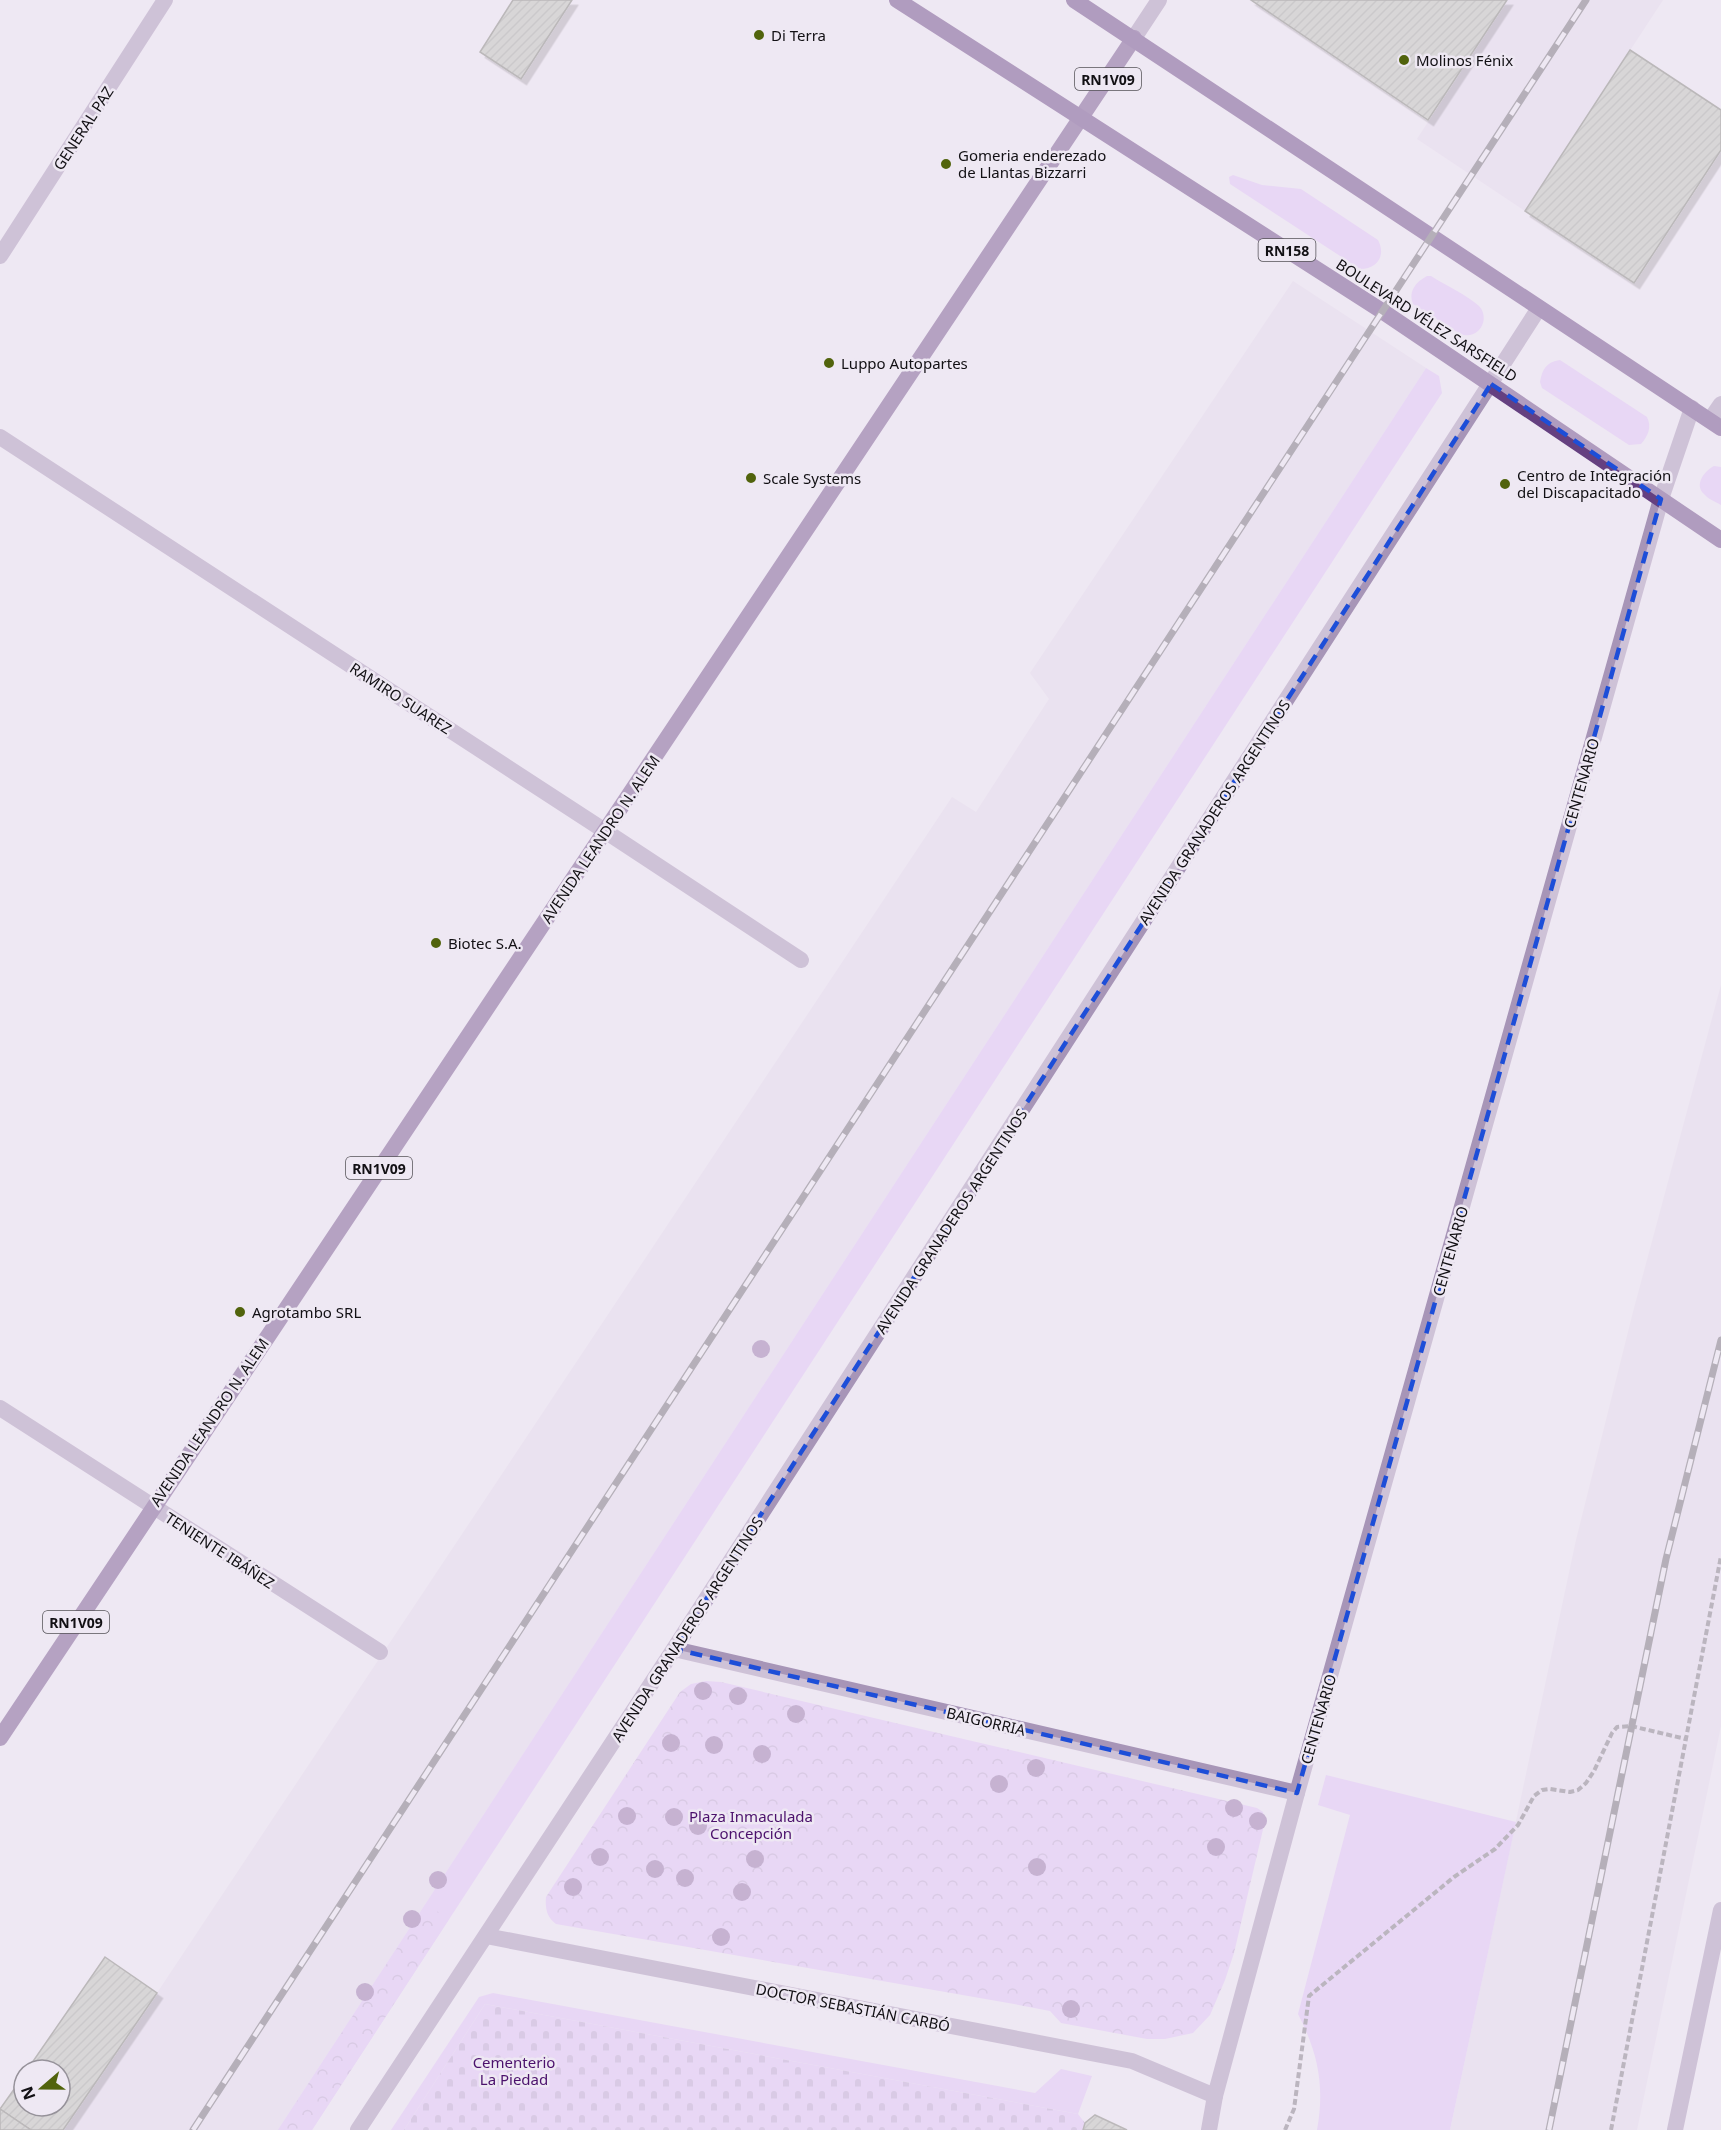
<svg xmlns="http://www.w3.org/2000/svg" width="1721" height="2130" font-family="'Noto Sans',sans-serif">
<style>
.built{fill:#e4dbed}
.green{fill:#e0c4f8}
.forest{fill:url(#forest-crowns)}
.cemetery{fill:url(#cemetery-stones)}
.building{fill:url(#building-hatch);stroke:#7c7f75;stroke-width:1.5;filter:url(#shadow)}
.lines{fill:none;stroke-linecap:round;stroke-linejoin:round}
.path{stroke:#7d7980;stroke-width:4;stroke-dasharray:6 3;stroke-linecap:butt}
.service{stroke:#a795b7;stroke-width:16}
.pedestrian{stroke:#a795b7;stroke-width:16}
.minor{stroke:#a795b7;stroke-width:16}
.tertiary{stroke:#a795b7;stroke-width:16}
.primary{stroke:#6f4e88;stroke-width:16}
.trunk{stroke:#654080;stroke-width:16}
.rail-casing{stroke:#6f6c73;stroke-width:7}
.rail{stroke:#eee8f3;stroke-width:4.5;stroke-dasharray:14;stroke-linecap:butt}
.tree{fill:#9472a9}
.marked{fill:none;stroke:#1d4ed8;stroke-width:4.5;stroke-dasharray:12 8;stroke-linejoin:round}
.poi-dot{fill:#51630c;stroke:#eee8f3;stroke-width:2}
.labels{text-anchor:middle;dominant-baseline:central;stroke-width:5;stroke-linejoin:round;paint-order:stroke}
.shield{fill:#eee8f3;stroke:#545157;stroke-width:1.5}
.shield-label{font-size:14px;font-weight:bold;fill:#121014}
.poi-label{font-size:15px;fill:#121014;stroke:#eee8f3;text-anchor:start}
.street-label{font-size:15px;fill:#121014;stroke:#eee8f3}
.park-label{font-size:15px;fill:#4b116c;stroke:#eee8f3}
</style>
<defs>
<pattern id="forest-crowns" width="20" height="18" patternUnits="userSpaceOnUse" patternTransform="scale(1.5)"><rect width="20" height="18" fill="#e0c4f8"/><path d="M2 6a3 3 0 1 1 6 0M12 15a3 3 0 1 1 6 0" fill="none" stroke="#bfa7d4"/></pattern>
<pattern id="cemetery-stones" width="16" height="16" patternUnits="userSpaceOnUse" patternTransform="scale(1.5)"><rect width="16" height="16" fill="#e0c4f8"/><path d="M2 7V4a2 2 0 0 1 4 0v3zM10 15v-3a2 2 0 0 1 4 0v3z" fill="#bfa7d4"/></pattern>
<pattern id="building-hatch" width="6" height="6" patternUnits="userSpaceOnUse" patternTransform="scale(1.5)"><rect width="6" height="6" fill="#bdc1b6"/><path d="M-1 1l2-2M0 6l6-6M5 7l2-2" fill="none" stroke="#a1a59c"/></pattern>
<filter id="shadow"><feDropShadow dx="5.5" dy="5.5" stdDeviation="0" flood-color="#0004"/></filter>
</defs>
<rect width="100%" height="100%" fill="#eee8f3"/>
<g class="built">
<path d="M1507,0H1663L1525,211L1417,139Z"/>
<path d="M1293,281L1426,368L278,2130H63L157,1993L952,797L976,812L1049,699L1030,673Z"/>
<path d="M1721,985V1726L1637,2130H1450L1576,1540L1633,1312Z"/>
</g>
<g class="green">
<path d="M1233,175L1262,185L1301,189L1378,240C1386,255 1378,269 1360,269L1230,184L1229,177Z"/>
<path d="M1427,276H1431C1445,285 1467,295 1479,306C1486,313 1485,325 1478,331C1472,336 1467,336 1460,334L1413,304C1408,291 1416,282 1427,276Z"/>
<path d="M1560,360L1647,417C1652,427 1648,436 1641,444L1629,445L1542,388L1540,382C1542,370 1546,362 1560,360Z"/>
<path d="M1426,368L1439,376L1442,393L312,2130H278Z"/>
<path d="M1714,466L1721,467V505C1716,502 1708,499 1704,494C1694,485 1704,471 1714,466Z"/>
<path d="M1326,1775L1516,1822L1450,2130H1317C1325,2086 1318,2053 1298,2014L1350,1815L1318,1805Z"/>
<path d="M493,1993L1035,2093L1061,2069L1092,2076L1078,2114L485,2004L404,2130H391L479,1997Z"/>
</g>
<g class="forest">
<path d="M706,1681L721,1682L1257,1808L1263,1812L1265,1821L1234,1953L1225,1980L1210,2015L1193,2033L1165,2039H1147L1061,2023L1050,2011L1014,2004L556,1924C547,1917 545,1909 546,1897L680,1692L691,1684Z"/>
<path d="M426,1904L449,1919L312,2130H278Z"/>
</g>
<path class="cemetery" d="M485,2004L1078,2114L1085,2123L1083,2130H404Z"/>
<g class="building">
<path d="M513,0H572L521,79L480,52Z"/>
<path d="M1251,0H1507L1428,120Z"/>
<path d="M1630,50L1721,110V150L1634,283L1525,211Z"/>
<path d="M105,1957L157,1993L63,2130H31L0,2109L24,2075V2106H60V2070H27Z"/>
<path d="M0,2109L31,2130H0Z"/>
<path d="M1095,2115L1127,2130H1083L1085,2123Z"/>
</g>
<g class="lines">
<g class="path">
<path d="M1285,2130L1294,2109L1309,1996L1454,1877L1495,1849L1518,1825L1534,1796L1542,1790L1550,1789L1570,1792L1578,1790L1586,1783L1594,1771L1612,1733L1617,1727L1631,1726L1686,1739"/>
<path d="M1611,2130L1721,1556"/>
</g>
<path class="service" d="M1710,420L1721,404"/>
<path class="pedestrian" d="M1209,2130L1215,2096"/>
<g class="minor">
<path d="M0,256L165,0"/>
<path d="M0,437L605,831L801,960"/>
<path d="M0,1408L380,1652"/>
<path d="M674,1649L1297,1793"/>
<path d="M486,1936L1132,2061L1215,2096L1297,1793L1661,499L1692,408"/>
<path d="M358,2130L674,1649L1539,308"/>
<path d="M1675,2130L1721,1910"/>
</g>
<path class="tertiary" d="M1134,38L1159,0"/>
<path class="primary" d="M0,1738L1134,38"/>
<g class="trunk">
<path d="M897,0L1382,311L1721,540"/>
<path d="M1074,0L1721,428"/>
</g>
<g class="rail-casing">
<g id="rail">
<path d="M193,2130L1586,0"/>
<path d="M1549,2130L1666,1559L1721,1340"/>
</g>
</g>
<use href="#rail" class="rail"/>
</g>
<g class="tree">
<circle cx="761" cy="1349" r="9"/>
<circle cx="703" cy="1691" r="9"/>
<circle cx="738" cy="1696" r="9"/>
<circle cx="796" cy="1714" r="9"/>
<circle cx="671" cy="1743" r="9"/>
<circle cx="714" cy="1745" r="9"/>
<circle cx="762" cy="1754" r="9"/>
<circle cx="1036" cy="1768" r="9"/>
<circle cx="999" cy="1784" r="9"/>
<circle cx="1234" cy="1808" r="9"/>
<circle cx="627" cy="1816" r="9"/>
<circle cx="674" cy="1817" r="9"/>
<circle cx="1258" cy="1821" r="9"/>
<circle cx="698" cy="1826" r="9"/>
<circle cx="1216" cy="1847" r="9"/>
<circle cx="600" cy="1857" r="9"/>
<circle cx="755" cy="1859" r="9"/>
<circle cx="1037" cy="1867" r="9"/>
<circle cx="655" cy="1869" r="9"/>
<circle cx="685" cy="1878" r="9"/>
<circle cx="438" cy="1880" r="9"/>
<circle cx="573" cy="1887" r="9"/>
<circle cx="742" cy="1892" r="9"/>
<circle cx="412" cy="1919" r="9"/>
<circle cx="721" cy="1937" r="9"/>
<circle cx="365" cy="1992" r="9"/>
<circle cx="1071" cy="2009" r="9"/>
</g>
<path d="M0 0H1721V2130H0ZM1491,384L1661,499L1297,1793L674,1649Z" fill="#eee8f3" fill-opacity=".55" fill-rule="evenodd"/>
<path class="marked" d="M1491,384L1661,499L1297,1793L674,1649Z"/>
<g class="poi-dot">
<circle cx="759" cy="35" r="6"/>
<circle cx="1404" cy="60" r="6"/>
<circle cx="946" cy="164" r="6"/>
<circle cx="829" cy="363" r="6"/>
<circle cx="751" cy="478" r="6"/>
<circle cx="1505" cy="484" r="6"/>
<circle cx="436" cy="943" r="6"/>
<circle cx="240" cy="1312" r="6"/>
</g>
<g class="labels">
<g class="shield">
<rect x="1075" y="68" width="66" height="22" rx="4.5"/>
<rect x="1258.5" y="239" width="57" height="22" rx="4.5"/>
<rect x="346" y="1157" width="66" height="22" rx="4.5"/>
<rect x="43" y="1611" width="66" height="22" rx="4.5"/>
</g>
<g class="shield-label">
<text x="1108" y="79">RN1V09</text>
<text x="1287" y="250">RN158</text>
<text x="379" y="1168">RN1V09</text>
<text x="76" y="1622">RN1V09</text>
</g>
<g class="poi-label">
<text x="771" y="35">Di Terra</text>
<text x="1416" y="60">Molinos Fénix</text>
<text x="958" y="155">Gomeria enderezado<tspan x="958" dy="17">de Llantas Bizzarri</tspan></text>
<text x="841" y="363">Luppo Autopartes</text>
<text x="1517" y="475">Centro de Integración<tspan x="1517" dy="17">del Discapacitado</tspan></text>
<text x="763" y="478">Scale Systems</text>
<text x="448" y="943">Biotec S.A.</text>
<text x="252" y="1312">Agrotambo SRL</text>
</g>
<g class="street-label">
<text transform="translate(83 128) rotate(-57)">GENERAL PAZ</text>
<text transform="translate(1427 320) rotate(33)">BOULEVARD VÉLEZ SARSFIELD</text>
<text transform="translate(401 698) rotate(33)">RAMIRO SUAREZ</text>
<text transform="translate(1581 783) rotate(-74)">CENTENARIO</text>
<text transform="translate(1214 812) rotate(-57)">AVENIDA GRANADEROS ARGENTINOS</text>
<text transform="translate(600 839) rotate(-56)">AVENIDA LEANDRO N. ALEM</text>
<text transform="translate(951 1221) rotate(-57)">AVENIDA GRANADEROS ARGENTINOS</text>
<text transform="translate(1450 1251) rotate(-74)">CENTENARIO</text>
<text transform="translate(209 1422) rotate(-56)">AVENIDA LEANDRO N. ALEM</text>
<text transform="translate(220 1550) rotate(33)">TENIENTE IBÁÑEZ</text>
<text transform="translate(687 1629) rotate(-57)">AVENIDA GRANADEROS ARGENTINOS</text>
<text transform="translate(1318 1719) rotate(-74)">CENTENARIO</text>
<text transform="translate(986 1721) rotate(13)">BAIGORRIA</text>
<text transform="translate(853 2007) rotate(11)">DOCTOR SEBASTIÁN CARBÓ</text>
</g>
<g class="park-label">
<text x="751" y="1816">Plaza Inmaculada<tspan x="751" dy="17">Concepción</tspan></text>
<text x="514" y="2062">Cementerio<tspan x="514" dy="17">La Piedad</tspan></text>
</g>
</g>
<g transform="translate(42 2088) rotate(250)"><circle r="28" fill="#eee8f3" stroke="#96929a" stroke-width="1.5"/>
<path d="M0-4.5L10 22L0 15L-10 22Z" fill="#51630c"/>
<text y="-9" font-size="16" font-weight="bold" text-anchor="middle" fill="#121014">N</text>
</g>
</svg>
